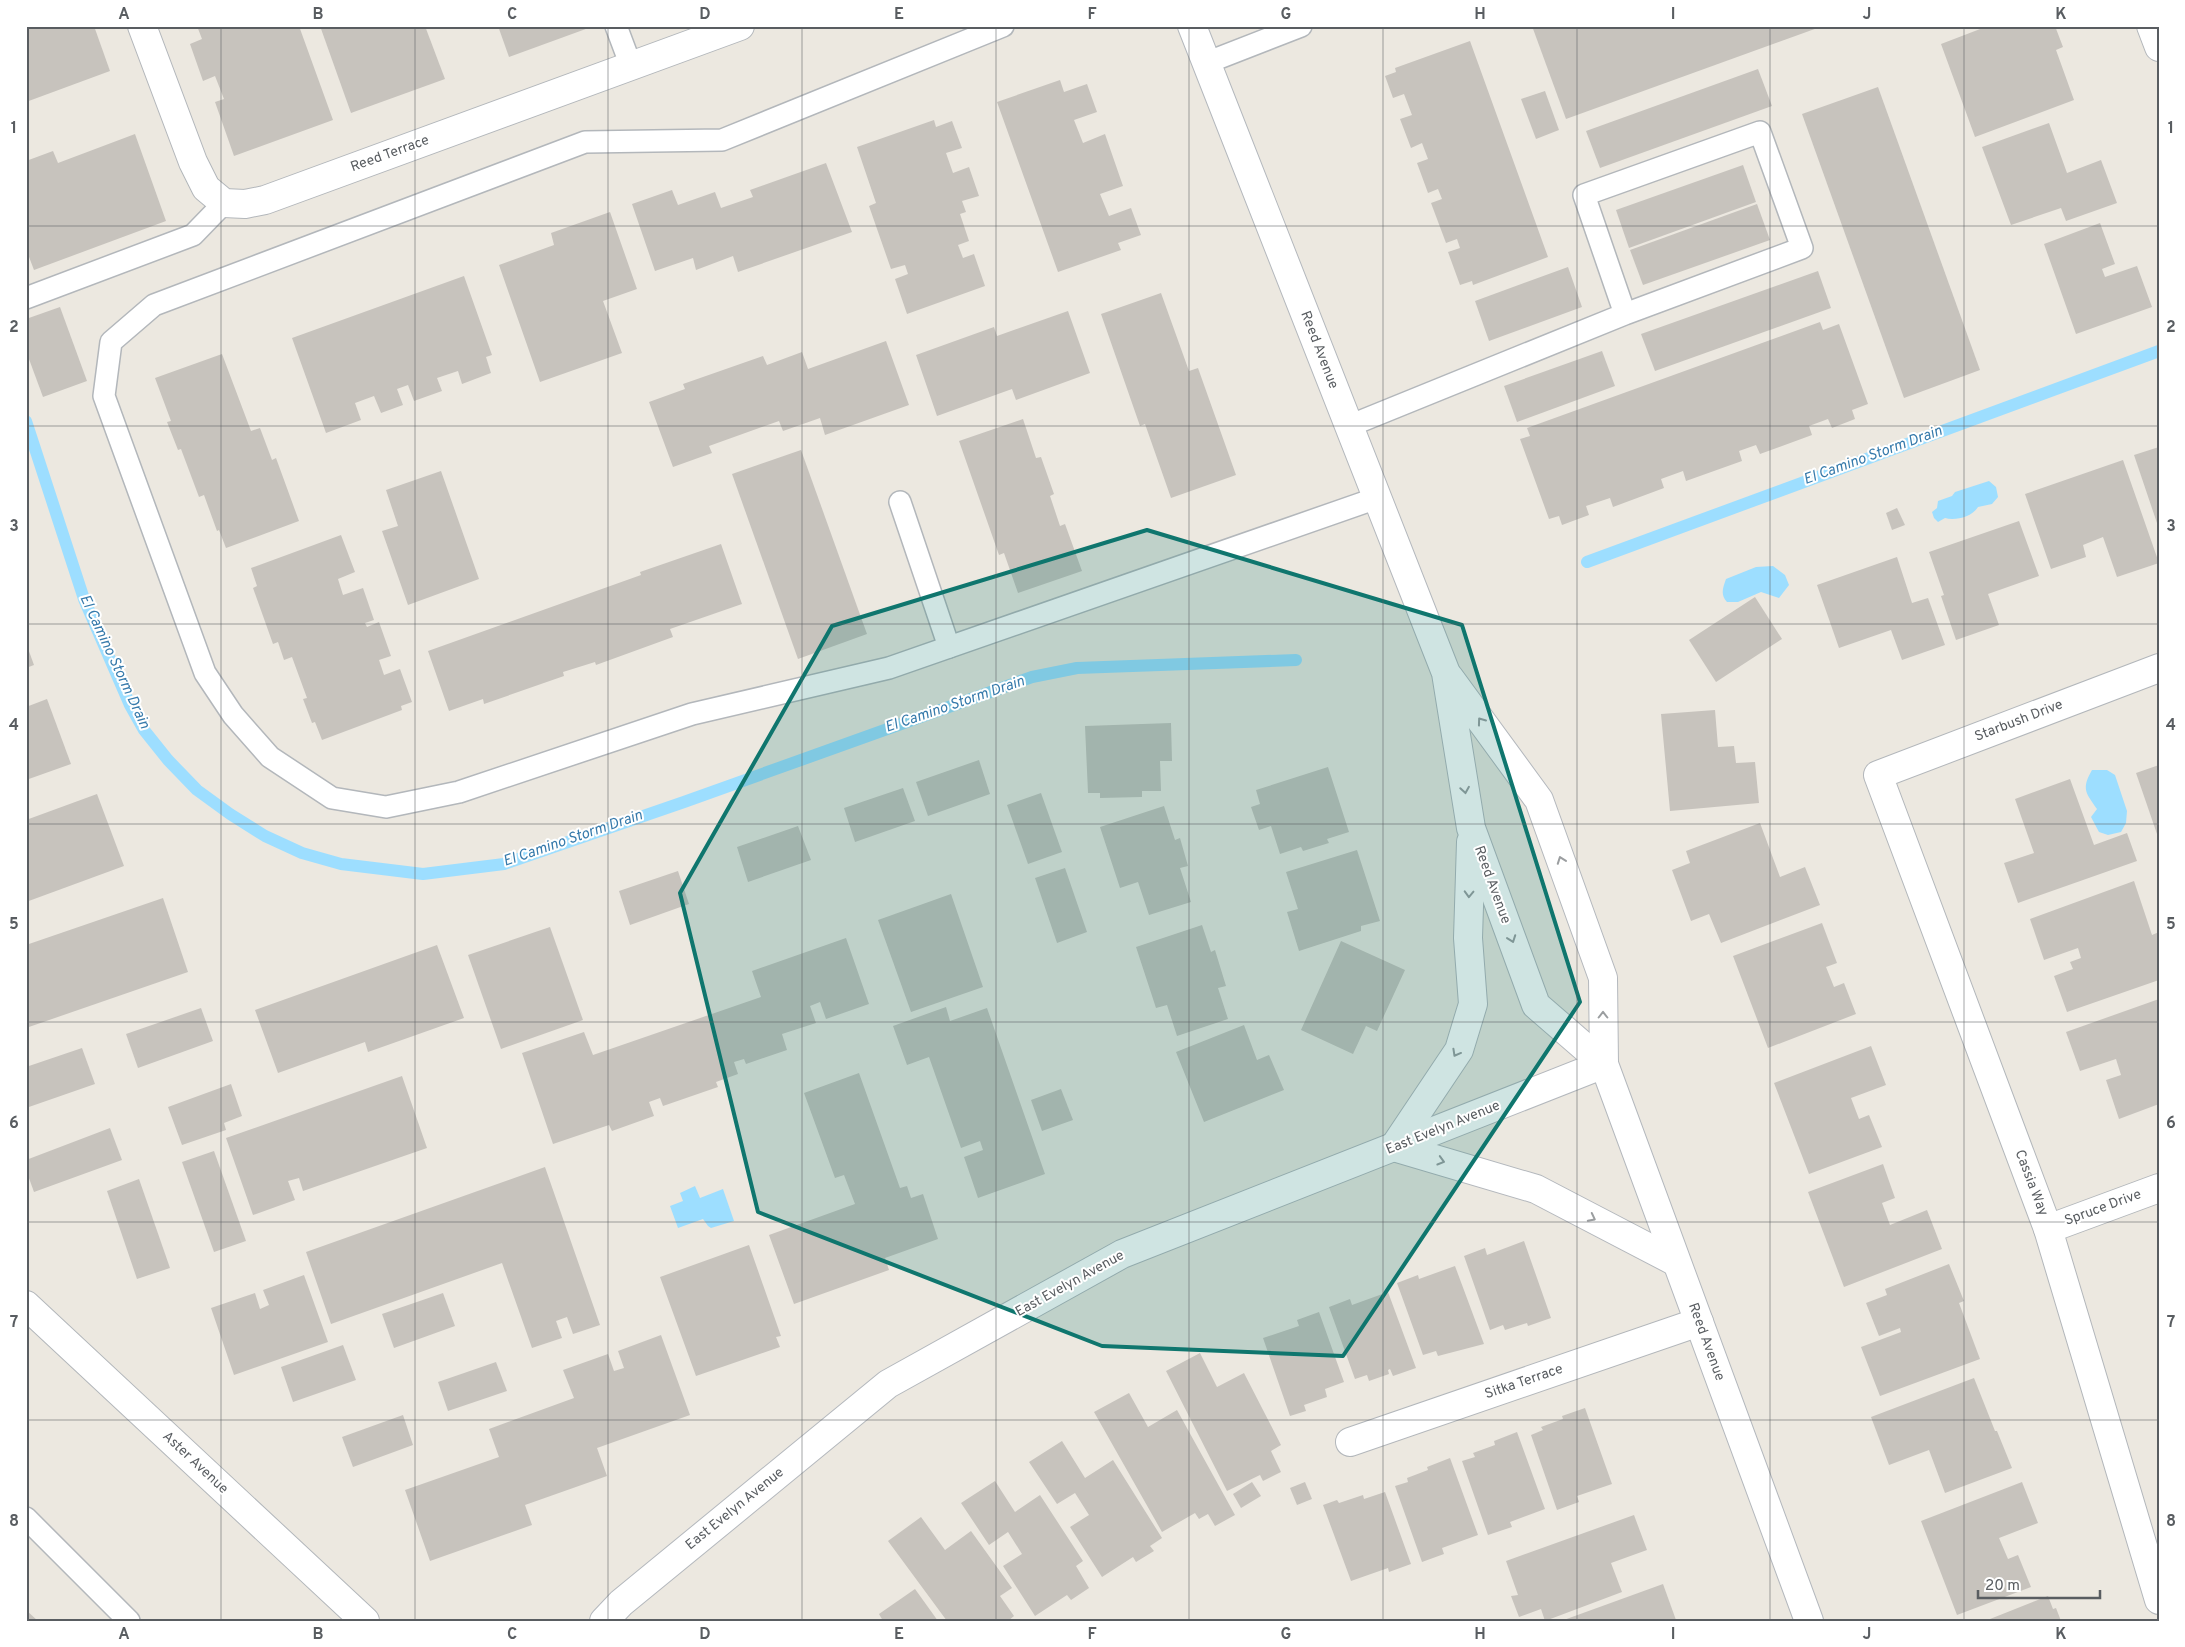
<svg xmlns="http://www.w3.org/2000/svg" width="2185" height="1647" font-family="Overpass,sans-serif">
<style>
.water{fill:#9ddeff}
.lines{fill:none;stroke-linecap:round;stroke-linejoin:round}
.stream{stroke:#9ddeff;stroke-width:12}
.building{fill:#c7c3bd}
.lane-casing{stroke:#b3b7bb;stroke-width:24}
.street-casing{stroke:#b3b7bb;stroke-width:30}
.secondary-casing{stroke:#b4b8bd;stroke-width:30}
.lane{stroke:#fff;stroke-width:21}
.street{stroke:#fff;stroke-width:28}
.secondary{stroke:#fff;stroke-width:28}
.oneway{stroke:#9b9ea0}
.marked{fill:#0f766e;fill-opacity:0.2;stroke:#0f766e;stroke-width:4;stroke-linejoin:round}
.grid{fill:none;stroke:#595d61;stroke-width:1;stroke-opacity:0.55}
.labels{text-anchor:middle;dominant-baseline:central;stroke-width:4;stroke-linejoin:round;paint-order:stroke}
.street-label{font-size:14px;fill:#595d61;stroke:#fff}
.water-label{font-size:15px;font-style:italic;fill:#367aab;stroke:#fff}
.neatline{fill:none;stroke:#595d61;stroke-width:2}
.grid-label{font-size:16px;text-anchor:middle;font-weight:bold;fill:#595d61}
</style>
<rect width="100%" height="100%" fill="#ece8e0"/>
<g class="water">
<path d="M1989,481L1996,487L1998,497L1992,504L1978,507C1972,517 1955,521 1945,518L1938,522L1934,518L1932,512L1937,508L1938,501L1952,496L1955,492Z"/>
<path d="M1773,566L1785,575L1789,585L1779,598L1761,592L1738,602H1727C1720,594 1723,588 1726,579L1756,567Z"/>
<path d="M2092,770H2107L2115,775L2127,811L2126,823L2121,832L2108,835L2099,832L2091,817L2097,809C2086,793 2081,789 2092,770Z"/>
<path d="M695,1186L700,1198L723,1189L734,1221L711,1228L708,1226L703,1219L678,1228L670,1206L683,1201L680,1193Z"/>
</g>
<g class="lines">
<g class="stream">
<path d="M26,421L84,599L130,705L144,730L168,760L197,790L230,814L265,836L302,853L341,864L423,874L504,864L684,802L1032,677L1077,668L1296,660"/>
<path d="M1587,562L2159,351"/>
</g>
</g>
<g class="building">
<path d="M26,26H94L110,71L26,102Z"/>
<path d="M197,26H299L333,120L234,156L215,102L224,99L215,76L203,81L190,44L202,39Z"/>
<path d="M320,26H425L445,79L351,113Z"/>
<path d="M498,26H594L509,57Z"/>
<path d="M1532,26H1823L1566,119Z"/>
<path d="M1988,26H2055L2063,47L2056,50L2074,100L1975,137L1941,44Z"/>
<path d="M1470,41L1548,257L1473,285L1472,281L1460,285L1448,252L1460,248L1457,239L1446,243L1431,203L1442,199L1438,189L1428,193L1417,163L1428,159L1422,143L1411,148L1400,119L1412,115L1404,94L1393,98L1385,76L1396,72L1395,68Z"/>
<path d="M1758,69L1772,106L1600,168L1586,131Z"/>
<path d="M1060,80L1064,92L1087,84L1097,112L1074,120L1083,143L1105,134L1123,186L1100,194L1109,216L1131,208L1141,235L1118,243L1121,250L1058,272L997,102Z"/>
<path d="M1878,87L1980,370L1904,398L1802,114Z"/>
<path d="M1545,91L1559,130L1536,139L1521,99Z"/>
<path d="M934,120L936,127L952,121L962,148L946,153L953,173L969,167L979,196L962,201L966,212L960,214L969,241L958,245L963,258L974,254L985,286L907,314L895,279L908,274L905,265L891,269L869,206L876,203L857,147Z"/>
<path d="M2049,123L2067,173L2101,160L2117,203L2066,221L2061,208L2011,225L1982,147Z"/>
<path d="M135,134L166,221L34,270L26,249V161L53,151L58,163Z"/>
<path d="M826,163L852,232L738,272L733,256L696,270L693,258L655,271L632,204L672,190L678,205L715,192L721,208L753,197L750,190Z"/>
<path d="M1743,165L1756,202L1629,248L1616,210Z"/>
<path d="M1757,204L1770,240L1643,285L1630,250Z"/>
<path d="M610,212L637,289L603,301L622,353L540,382L499,265L554,245L551,233Z"/>
<path d="M2100,223L2115,264L2102,269L2105,277L2137,266L2152,307L2076,334L2044,244Z"/>
<path d="M1568,267L1582,307L1489,341L1475,301Z"/>
<path d="M1818,271L1831,308L1655,371L1641,334Z"/>
<path d="M464,276L492,355L486,357L491,373L462,384L458,371L437,378L442,391L414,401L408,385L397,389L403,405L381,413L374,396L355,403L361,420L326,433L292,338Z"/>
<path d="M1161,293L1189,371L1198,368L1236,475L1171,498L1145,424L1140,426L1101,314Z"/>
<path d="M60,307L87,381L43,397L26,351V319Z"/>
<path d="M1068,311L1090,373L1016,400L1012,389L937,416L916,355L994,327L997,336Z"/>
<path d="M1820,322L1823,330L1839,324L1868,404L1852,410L1855,419L1832,428L1828,419L1809,426L1812,435L1760,454L1756,445L1739,451L1742,461L1686,481L1683,471L1661,479L1664,488L1613,507L1610,498L1586,506L1589,515L1562,525L1559,516L1549,519L1520,439L1530,436L1527,428Z"/>
<path d="M886,341L909,405L825,435L820,418L783,431L779,421L709,446L712,453L673,467L649,402L685,389L683,384L763,356L767,365L802,352L808,369Z"/>
<path d="M1602,351L1615,386L1517,422L1504,386Z"/>
<path d="M222,354L251,431L260,428L272,460L276,458L299,521L226,548L219,530L217,531L204,495L199,497L181,449L178,450L167,422L171,421L155,378Z"/>
<path d="M1023,419L1036,458L1041,457L1054,494L1050,496L1060,526L1065,524L1082,571L1018,593L1004,553L999,555L959,441Z"/>
<path d="M2159,447V525L2158,526L2134,455Z"/>
<path d="M801,450L867,634L798,659L732,474Z"/>
<path d="M2123,460L2159,563L2117,577L2103,537L2083,545L2086,557L2051,569L2025,494Z"/>
<path d="M441,471L479,579L408,605L382,531L398,526L386,490Z"/>
<path d="M1897,508L1905,525L1892,530L1886,513Z"/>
<path d="M2019,521L2039,576L1988,594L1999,625L1956,640L1941,596L1944,595L1929,552Z"/>
<path d="M341,535L355,572L338,579L343,595L363,588L374,620L365,623L367,627L379,622L391,656L379,660L384,675L400,669L412,702L401,706L402,710L322,740L315,722L312,723L303,699L307,698L292,657L284,660L278,642L273,644L253,588L257,586L251,568Z"/>
<path d="M721,544L742,604L670,629L673,637L596,665L595,662L563,672L564,676L484,704L483,699L449,711L428,651L641,575L640,572Z"/>
<path d="M1897,557L1912,603L1928,598L1945,645L1902,660L1891,630L1839,648L1817,585Z"/>
<path d="M1755,597L1782,639L1716,682L1689,640Z"/>
<path d="M26,643L34,665L26,668Z"/>
<path d="M47,699L71,764L26,780V707Z"/>
<path d="M1715,710L1718,747L1734,746L1736,763L1755,762L1759,803L1670,811L1661,714Z"/>
<path d="M1171,723L1172,761H1160L1161,791H1142V797L1100,798V793H1088L1085,726Z"/>
<path d="M979,760L990,794L928,816L916,782Z"/>
<path d="M2159,765V837H2158L2136,773Z"/>
<path d="M1328,767L1349,832L1327,839L1329,843L1303,851L1301,847L1280,854L1271,826L1259,830L1251,807L1260,804L1256,790Z"/>
<path d="M2070,779L2094,845L2127,833L2137,861L2018,903L2004,863L2034,853L2015,799Z"/>
<path d="M903,788L915,821L855,842L844,808Z"/>
<path d="M1041,793L1062,852L1028,864L1007,805Z"/>
<path d="M97,794L124,866L26,902V820Z"/>
<path d="M1164,806L1175,840L1180,838L1188,866L1180,868L1191,902L1149,915L1138,882L1120,888L1100,827Z"/>
<path d="M1760,823L1780,877L1805,867L1820,905L1721,943L1709,914L1691,921L1672,870L1690,863L1686,851Z"/>
<path d="M798,826L811,860L748,882L737,847Z"/>
<path d="M1357,850L1380,921L1361,926V931L1299,951L1287,912L1298,909L1286,872Z"/>
<path d="M1065,868L1087,932L1057,943L1035,878Z"/>
<path d="M678,871L689,904L630,925L619,891Z"/>
<path d="M2134,881L2152,935L2159,932V980L2067,1012L2054,976L2073,969L2070,962L2081,958L2078,948L2044,960L2030,919Z"/>
<path d="M951,894L983,987L911,1012L878,920Z"/>
<path d="M163,898L188,972L26,1028V945Z"/>
<path d="M1822,923L1837,963L1826,967L1834,987L1844,983L1856,1014L1768,1048L1733,956Z"/>
<path d="M1202,925L1211,952L1215,950L1226,986L1218,988L1228,1019L1177,1036L1167,1005L1156,1008L1136,947Z"/>
<path d="M550,927L583,1020L501,1049L468,955Z"/>
<path d="M846,938L869,1004L826,1019L820,1002L810,1006L816,1023L782,1034L787,1050L746,1064L744,1059L734,1062L738,1074L716,1082L718,1087L663,1106L660,1098L649,1102L654,1116L612,1131L609,1125L553,1144L522,1053L584,1032L593,1055L761,997L752,971Z"/>
<path d="M1341,941L1405,970L1377,1031L1366,1026L1353,1054L1301,1030Z"/>
<path d="M437,945L464,1018L368,1052L365,1042L278,1073L255,1010Z"/>
<path d="M2159,999V1104L2119,1119L2106,1080L2121,1075L2116,1059L2080,1071L2066,1032Z"/>
<path d="M946,1007L950,1021L987,1008L1045,1174L978,1198L964,1157L983,1150L980,1141L961,1148L929,1057L907,1065L893,1026Z"/>
<path d="M201,1008L213,1041L138,1068L126,1034Z"/>
<path d="M1244,1025L1257,1060L1269,1055L1284,1090L1204,1122L1176,1052Z"/>
<path d="M1871,1046L1886,1085L1851,1098L1859,1119L1869,1115L1882,1147L1809,1174L1774,1083Z"/>
<path d="M82,1048L95,1084L26,1108V1067Z"/>
<path d="M859,1073L900,1188L907,1186L911,1198L923,1194L938,1239L885,1258L889,1270L794,1304L769,1235L855,1204L844,1175L835,1178L804,1093Z"/>
<path d="M402,1076L427,1148L303,1191L299,1178L288,1181L295,1200L253,1215L226,1138Z"/>
<path d="M231,1084L242,1116L224,1123L226,1130L182,1145L168,1107Z"/>
<path d="M1061,1089L1073,1120L1042,1131L1031,1100Z"/>
<path d="M110,1128L122,1160L34,1192L26,1170V1160Z"/>
<path d="M214,1151L246,1241L214,1252L182,1162Z"/>
<path d="M1883,1164L1895,1198L1882,1203L1890,1225L1927,1210L1942,1249L1844,1287L1808,1192Z"/>
<path d="M545,1167L600,1325L573,1334L567,1317L556,1321L562,1338L532,1348L502,1263L331,1324L306,1252Z"/>
<path d="M139,1179L170,1268L137,1279L107,1191Z"/>
<path d="M1524,1241L1551,1318L1528,1326L1527,1323L1505,1330L1503,1325L1490,1330L1464,1256L1485,1248L1487,1255Z"/>
<path d="M749,1245L781,1336L776,1337L780,1347L696,1376L660,1277Z"/>
<path d="M1949,1264L1964,1301L1959,1303L1980,1359L1880,1396L1861,1347L1901,1332L1900,1328L1879,1336L1866,1303L1887,1295L1885,1289Z"/>
<path d="M1455,1266L1484,1344L1438,1356L1436,1351L1423,1355L1397,1283L1418,1275L1419,1279Z"/>
<path d="M304,1275L328,1342L234,1375L211,1308L255,1293L260,1309L269,1305L263,1290Z"/>
<path d="M1388,1292L1416,1368L1393,1376L1390,1369L1388,1370L1389,1374L1369,1381L1367,1375L1355,1379L1329,1307L1350,1299L1352,1305Z"/>
<path d="M443,1293L455,1326L394,1348L382,1314Z"/>
<path d="M1319,1312L1344,1382L1325,1389L1327,1397L1304,1405L1306,1411L1290,1416L1263,1338L1299,1326L1297,1320Z"/>
<path d="M661,1335L690,1415L597,1448L607,1476L525,1505L532,1525L430,1561L405,1490L499,1457L489,1429L574,1398L563,1370L608,1354L614,1371L624,1368L618,1351Z"/>
<path d="M343,1345L356,1380L293,1402L281,1367Z"/>
<path d="M1200,1353L1217,1387L1244,1373L1281,1445L1271,1451L1281,1472L1263,1481L1260,1475L1227,1491L1166,1371Z"/>
<path d="M496,1362L507,1391L448,1411L438,1382Z"/>
<path d="M1974,1378L1995,1431H1997L2012,1468L1945,1493L1929,1450L1889,1465L1871,1417Z"/>
<path d="M1129,1393L1148,1427L1177,1410L1235,1515L1215,1526L1208,1514L1199,1519L1195,1513L1162,1532L1094,1412Z"/>
<path d="M1585,1408L1612,1484L1577,1496L1579,1502L1557,1510L1531,1435L1543,1430L1541,1427L1563,1419L1562,1416Z"/>
<path d="M403,1415L413,1445L353,1467L342,1437Z"/>
<path d="M1517,1432L1545,1509L1510,1522L1512,1527L1488,1535L1462,1461L1475,1457L1473,1453L1495,1445L1494,1441Z"/>
<path d="M1062,1441L1085,1478L1113,1460L1162,1538L1150,1546L1154,1551L1136,1562L1133,1557L1102,1577L1070,1527L1089,1515L1075,1493L1057,1504L1029,1462Z"/>
<path d="M1450,1458L1478,1535L1442,1548L1444,1554L1422,1562L1395,1486L1408,1482L1407,1478L1428,1470L1427,1467Z"/>
<path d="M995,1481L1015,1512L1040,1495L1083,1561L1076,1566L1089,1588L1071,1600L1067,1595L1035,1616L1003,1566L1022,1554L1008,1532L989,1545L961,1503Z"/>
<path d="M1252,1482L1261,1496L1241,1508L1233,1494Z"/>
<path d="M1305,1482L1312,1499L1297,1505L1290,1488Z"/>
<path d="M2022,1482L2038,1523L1999,1538L2008,1559L2018,1555L2031,1587L1957,1615L1921,1521Z"/>
<path d="M1385,1492L1411,1564L1389,1572L1388,1568L1351,1581L1323,1505L1337,1500L1339,1503L1363,1495L1364,1499Z"/>
<path d="M1634,1515L1647,1550L1611,1563L1622,1592L1545,1621L1541,1609L1519,1617L1511,1596L1518,1595L1506,1561Z"/>
<path d="M921,1517L945,1550L971,1531L1012,1588L1000,1596L1014,1616L1008,1621H947L888,1541Z"/>
<path d="M1663,1584L1676,1620L1561,1621Z"/>
<path d="M915,1589L938,1621H883L879,1614Z"/>
<path d="M2048,1596L2053,1609L2056,1608L2061,1621H1985Z"/>
<path d="M26,1610L38,1621H26Z"/>
</g>
<g class="lines">
<g class="lane-casing">
<g id="lane">
<path d="M616,26L631,66"/>
<path d="M1003,26L722,140L585,142L154,305L111,342L104,396L205,673L233,715L270,757L332,798L386,807L459,792L692,714L889,668L1377,498"/>
<path d="M1206,63L1301,26"/>
<path d="M26,298L193,235L224,203"/>
<path d="M1349,426L1625,314L1802,248L1760,132L1584,195L1625,314"/>
<path d="M900,502L949,647"/>
<path d="M26,1518L129,1621"/>
</g>
</g>
<g class="street-casing">
<g id="street">
<path d="M142,26L193,162L206,188L224,203L245,204L265,200L740,26"/>
<path d="M2151,26L2159,47"/>
<path d="M2159,668L1878,775L2048,1229L2159,1600"/>
<path d="M2048,1229L2159,1188"/>
<path d="M26,1305L365,1621"/>
<path d="M1350,1442L1699,1322"/>
</g>
</g>
<g class="secondary-casing">
<g id="secondary">
<path d="M1192,26L1446,673L1471,828L1536,1005L1604,1064"/>
<path d="M1449,677L1539,800L1603,978L1604,1064L1809,1621"/>
<path d="M1394,1147L1459,1050L1473,1004L1468,938L1471,842"/>
<path d="M1394,1147L1536,1189L1676,1262"/>
<path d="M604,1621L621,1603L888,1384L1122,1254L1604,1064"/>
</g>
</g>
<use href="#lane" class="lane"/>
<use href="#street" class="street"/>
<use href="#secondary" class="secondary"/>
</g>
<defs><path id="oneway-chevron" d="M-2-3.5L2.5 0L-2 3.5" fill="none" stroke-width="1.6" stroke-linecap="round" stroke-linejoin="round" transform="scale(1.25)"/></defs>
<g class="oneway">
<use href="#oneway-chevron" transform="translate(1481 721) rotate(-126)"/>
<use href="#oneway-chevron" transform="translate(1465 790) rotate(81)"/>
<use href="#oneway-chevron" transform="translate(1561 860) rotate(-110)"/>
<use href="#oneway-chevron" transform="translate(1469 894) rotate(92)"/>
<use href="#oneway-chevron" transform="translate(1512 939) rotate(70)"/>
<use href="#oneway-chevron" transform="translate(1603 1015) rotate(-90)"/>
<use href="#oneway-chevron" transform="translate(1456 1053) rotate(119)"/>
<use href="#oneway-chevron" transform="translate(1441 1161) rotate(16)"/>
<use href="#oneway-chevron" transform="translate(1592 1218) rotate(27)"/>
</g>
<path class="marked" d="M1147,530L1462,625L1580,1002L1343,1356L1102,1346L758,1212L680,893L832,626Z"/>
<path class="grid" d="M221,26V1621M415,26V1621M608,26V1621M802,26V1621M996,26V1621M1189,26V1621M1383,26V1621M1577,26V1621M1770,26V1621M1964,26V1621M26,226H2159M26,426H2159M26,624H2159M26,824H2159M26,1022H2159M26,1222H2159M26,1420H2159"/>
<g class="labels">
<g class="street-label">
<text transform="translate(390 154) rotate(-20)">Reed Terrace</text>
<text transform="translate(1319 350) rotate(69)">Reed Avenue</text>
<text transform="translate(2019 721) rotate(-21)">Starbush Drive</text>
<text transform="translate(1492 885) rotate(70)">Reed Avenue</text>
<text transform="translate(1443 1128) rotate(-22)">East Evelyn Avenue</text>
<text transform="translate(2031 1183) rotate(69)">Cassia Way</text>
<text transform="translate(2103 1208) rotate(-20)">Spruce Drive</text>
<text transform="translate(1070 1284) rotate(-29)">East Evelyn Avenue</text>
<text transform="translate(1706 1342) rotate(70)">Reed Avenue</text>
<text transform="translate(1524 1382) rotate(-19)">Sitka Terrace</text>
<text transform="translate(195 1463) rotate(43)">Aster Avenue</text>
<text transform="translate(735 1509) rotate(-39)">East Evelyn Avenue</text>
</g>
<g class="water-label">
<text transform="translate(1873 456) rotate(-20)">El Camino Storm Drain</text>
<text transform="translate(114 662) rotate(65)">El Camino Storm Drain</text>
<text transform="translate(955 705) rotate(-19)">El Camino Storm Drain</text>
<text transform="translate(573 839) rotate(-19)">El Camino Storm Drain</text>
</g>
</g>
<rect width="2185" height="1647" fill="none" stroke="#ffffff" stroke-width="55"/>
<path d="M1978 1590v8h122v-8" fill="none" stroke="#595d61" stroke-width="2.5"/>
<text x="1985" y="1590" font-size="15" fill="#595d61" stroke="#ffffff" stroke-width="4" paint-order="stroke">20 m</text>
<rect x="28" y="28" width="2130" height="1592" class="neatline"/>
<g class="grid-label">
<text x="124" y="19">A</text>
<text x="318" y="19">B</text>
<text x="512" y="19">C</text>
<text x="705" y="19">D</text>
<text x="899" y="19">E</text>
<text x="1092" y="19">F</text>
<text x="1286" y="19">G</text>
<text x="1480" y="19">H</text>
<text x="1673" y="19">I</text>
<text x="1867" y="19">J</text>
<text x="2061" y="19">K</text>
<text x="14" y="133">1</text>
<text x="2171" y="133">1</text>
<text x="14" y="332">2</text>
<text x="2171" y="332">2</text>
<text x="14" y="531">3</text>
<text x="2171" y="531">3</text>
<text x="14" y="730">4</text>
<text x="2171" y="730">4</text>
<text x="14" y="929">5</text>
<text x="2171" y="929">5</text>
<text x="14" y="1128">6</text>
<text x="2171" y="1128">6</text>
<text x="14" y="1327">7</text>
<text x="2171" y="1327">7</text>
<text x="14" y="1526">8</text>
<text x="2171" y="1526">8</text>
<text x="124" y="1639">A</text>
<text x="318" y="1639">B</text>
<text x="512" y="1639">C</text>
<text x="705" y="1639">D</text>
<text x="899" y="1639">E</text>
<text x="1092" y="1639">F</text>
<text x="1286" y="1639">G</text>
<text x="1480" y="1639">H</text>
<text x="1673" y="1639">I</text>
<text x="1867" y="1639">J</text>
<text x="2061" y="1639">K</text>
</g>
</svg>
